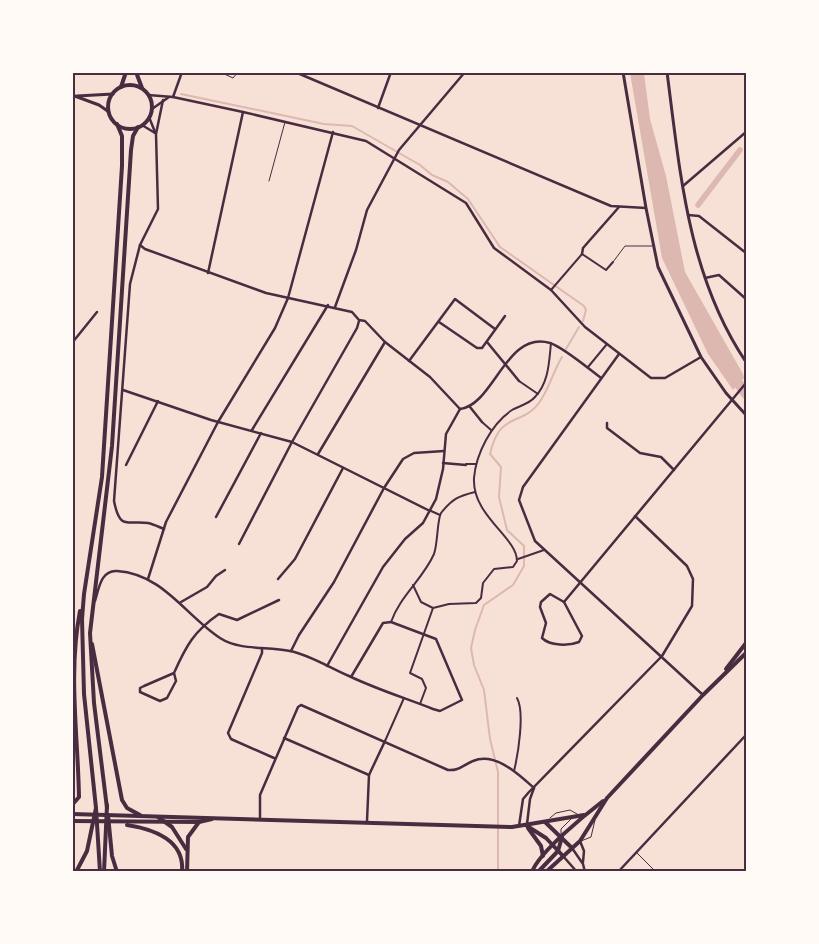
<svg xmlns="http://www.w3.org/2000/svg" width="819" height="944" font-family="'Fira Sans Condensed',sans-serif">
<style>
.water{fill:#dcb8b0}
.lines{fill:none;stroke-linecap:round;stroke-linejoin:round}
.stream{stroke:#dcb8b0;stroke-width:2}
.canal{stroke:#dcb8b0;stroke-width:5.5}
.river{stroke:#dcb8b0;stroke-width:10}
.service{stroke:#4a2c40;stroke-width:1}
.pedestrian{stroke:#4a2c40;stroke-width:2}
.minor{stroke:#4a2c40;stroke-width:2.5}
.tertiary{stroke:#4a2c40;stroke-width:3}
.secondary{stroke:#4a2c40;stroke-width:3}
.primary{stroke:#4a2c40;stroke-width:4}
.trunk{stroke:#4a2c40;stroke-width:4}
.neatline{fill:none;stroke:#4a2c40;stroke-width:2}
</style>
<rect width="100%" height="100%" fill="#f7e1d7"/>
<path class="water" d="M630,73H644L650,119L666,176L685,272L743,374L744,378L733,390L708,354L662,258Z"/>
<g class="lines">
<g class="stream">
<path d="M181,94L324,124L352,126L420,165L432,175L448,182L468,199L500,247L584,306L586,310L583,321"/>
<path d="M566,349L579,327"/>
<path d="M498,872V772L490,739L484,690L474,665L471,648L475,630L484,605L513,585L524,566V546L507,530L499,497L501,467L490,454C500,409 523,428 541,400C550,386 554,370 562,357"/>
</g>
<path class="canal" d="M698,205L740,150"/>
<path class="river" d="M731,373L746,394"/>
<g class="service">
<path d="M220,72L233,78L238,72"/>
<path d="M269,181L285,122"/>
<path d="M613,262L625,246H652"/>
<path d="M550,818L556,813L570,810L577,814"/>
<path d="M561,835V829L571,819"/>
<path d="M581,841L591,837L595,820"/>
<path d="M637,853L656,872"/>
</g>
<g class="pedestrian">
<path d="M551,290L582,254L606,270L613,262"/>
<path d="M588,367L607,344"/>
<path d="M519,381L538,394"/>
<path d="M482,422L491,430"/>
<path d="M466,464H476"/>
<path d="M431,511L440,515"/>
<path d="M518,559L544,550"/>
<path d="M413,585L421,602L433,608"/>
<path d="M391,622C400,596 423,579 434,554C438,543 437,520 441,513C453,498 459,496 475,492"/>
<path d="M420,704L426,688L422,679L410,673L433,608L449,604L476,603L481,598L483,583L494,569L513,567L517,561C517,537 472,516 474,478C476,454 491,424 512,410C519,406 529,404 535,397C549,382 549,362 551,343"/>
<path d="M385,741L404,698"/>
<path d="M514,771C518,755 525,712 517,698"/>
</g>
<g class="minor">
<path d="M295,72L611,206L646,208"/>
<path d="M148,95L173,97L243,112L366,141L466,203L494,248L551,290L585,327L651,378H665L701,357"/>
<path d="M173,97L182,72"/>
<path d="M163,100L156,134L158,209L140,245L130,284L114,501C120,531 127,520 148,523C153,524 159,527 164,529"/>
<path d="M378,108L391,72"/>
<path d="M152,109L169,97"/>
<path d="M149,117L155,132"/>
<path d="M142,125L155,133"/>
<path d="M683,186L746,132"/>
<path d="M688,215L699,216L746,253"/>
<path d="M140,245L145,249L266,293L352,312L359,320L365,321L385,342L430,377L460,409"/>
<path d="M582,254L583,248L619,207"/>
<path d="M208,273L243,112"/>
<path d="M705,278L719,275L746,299"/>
<path d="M335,307L356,250L367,210L399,150L465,72"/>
<path d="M439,322L477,348H482L505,316"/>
<path d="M487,342L519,381"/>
<path d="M72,343L97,312"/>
<path d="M619,354L523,487L519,500L535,541L703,695"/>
<path d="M409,361L455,299L495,329"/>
<path d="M123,390L211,420L292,442L430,511"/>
<path d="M470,407L482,422"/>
<path d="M460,409C494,405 506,330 550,343C563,347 589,369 601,378"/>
<path d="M607,423V428L640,453L661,457L674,470"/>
<path d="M252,430L328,305"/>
<path d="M318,454L385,342"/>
<path d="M443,463L466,465"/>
<path d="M126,465L158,401"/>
<path d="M216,517L261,433"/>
<path d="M239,544L292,442L357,328L359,321"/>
<path d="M148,579L166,522L218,422L275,328L288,298L333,132"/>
<path d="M278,579L295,559L343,468"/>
<path d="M550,594L564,602L582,636L579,642C569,646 550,646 542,638L546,623L540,607L541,602Z"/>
<path d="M95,601C99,588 101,570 117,571C163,574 185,615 220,638C240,651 267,646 290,651C310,655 330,668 349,676C376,689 405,698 433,709L440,711L462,700L436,639L391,622L383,623L351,677"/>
<path d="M181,602L207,587L216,576L225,570"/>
<path d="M564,602L746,383"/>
<path d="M262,648V653L228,733L231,739L274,758"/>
<path d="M291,651L299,635L334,582L384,488L403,459L414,453L444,451"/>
<path d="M327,666L383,567L405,539L423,523L436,499L443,469L446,434L460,409"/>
<path d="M174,673L144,686L140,688V692L160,701L167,698L176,681L174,673C186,646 194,631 219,614L237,620L279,600"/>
<path d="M284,738L369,775"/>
<path d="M260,819V795L298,707L301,705L448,770C459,771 463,765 473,761C495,751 519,775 534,788"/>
<path d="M367,821L369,775L385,741"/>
<path d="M527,824L530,799L534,788"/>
<path d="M519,826L523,799L529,792L662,656L692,606L693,579L687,566L635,516"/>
<path d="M580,841L584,851L583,862"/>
<path d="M572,848L583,864L585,872"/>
<path d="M563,856L577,872"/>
<path d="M618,872L746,735"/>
</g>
<g class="tertiary">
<path d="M72,95L99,105L109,112"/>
<path d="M77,96L113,94"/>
</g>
<g class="secondary">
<path d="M623,72L646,208L658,267L701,357L726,393L746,415"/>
<path d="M667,72C680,172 688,276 746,362"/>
</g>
<g class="primary">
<path d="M136,72L142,88"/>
<circle cx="130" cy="107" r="22"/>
<path d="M121,87L126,72"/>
<path d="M92,644L122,800L127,808L140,815"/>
<path d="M726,669L746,643"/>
<path d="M72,805L79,797C78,735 68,673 80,611"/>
<path d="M107,808L94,703L90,633L112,446L131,150L133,136L138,127"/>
<path d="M72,814L512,827L584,815"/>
<path d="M108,815L112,856L117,872"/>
<path d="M72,821L199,822L212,819"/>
<path d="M545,822L572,848"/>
<path d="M127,825C153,829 185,840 182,872"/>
<path d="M527,826L546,838L563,856"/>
<path d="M528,828L541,846L543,856"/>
<path d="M76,872L87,851L96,808L84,694L82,619L84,594L102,477L122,166V136L117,124"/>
<path d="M532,872C539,852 586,814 603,801"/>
<path d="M538,872L558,851L562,837"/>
<path d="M546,872L580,841L607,798L703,695L746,653"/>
</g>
<g class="trunk">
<path d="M96,808L100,872"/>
<path d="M158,817L172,827L186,849"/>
<path d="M104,872L107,805"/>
<path d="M187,872L188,837L199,822"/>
</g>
</g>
<rect width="819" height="944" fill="none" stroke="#fffaf5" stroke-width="148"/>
<rect x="74" y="74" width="671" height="796" class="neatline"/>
</svg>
